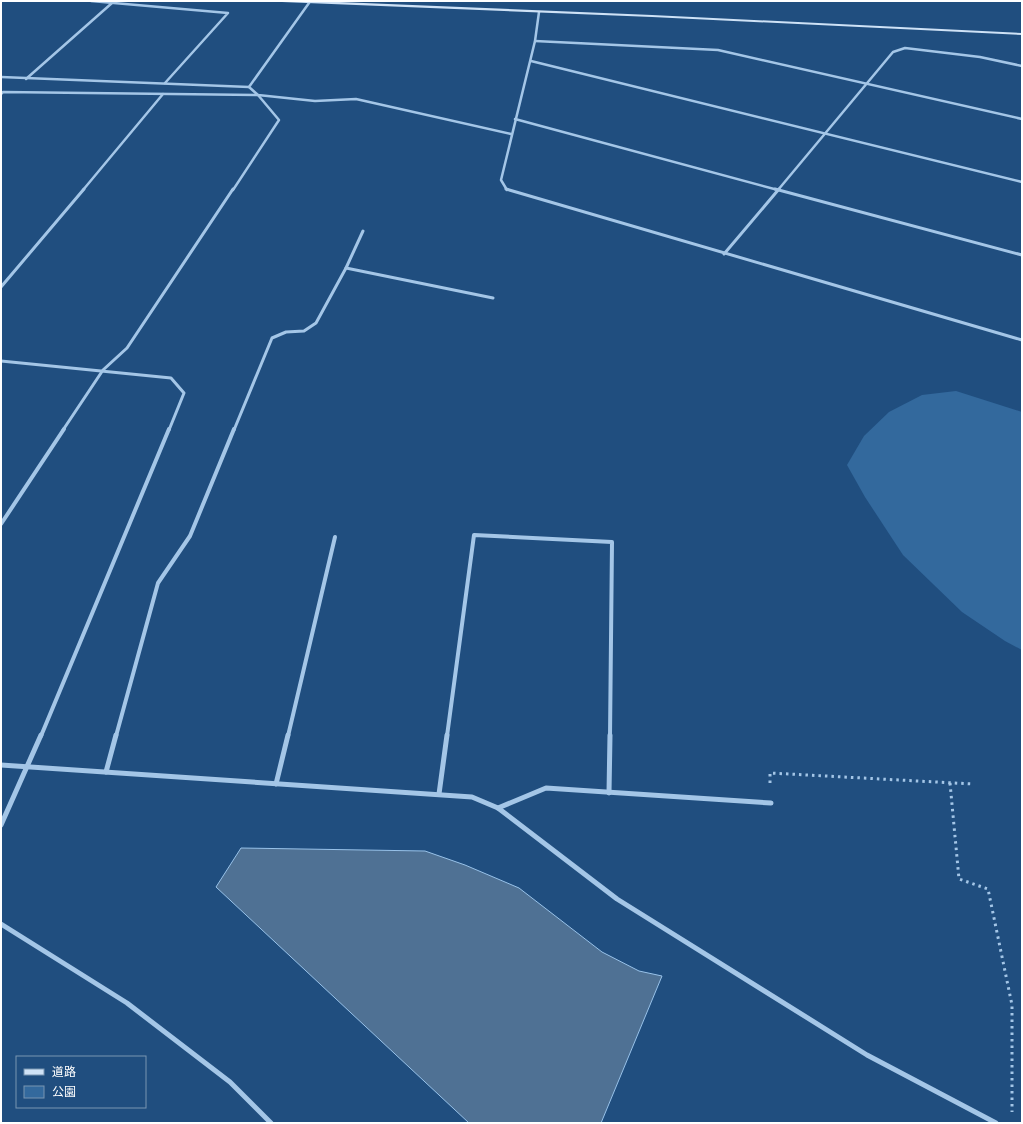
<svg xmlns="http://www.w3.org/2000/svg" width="1023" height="1124" font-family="Montserrat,'Noto Sans JP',sans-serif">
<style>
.green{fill:#33699d}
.water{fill:#4f7194;stroke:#98c2e9}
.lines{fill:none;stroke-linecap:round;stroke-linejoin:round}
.path{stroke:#a4c6e7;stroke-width:3;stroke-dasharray:2.5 4;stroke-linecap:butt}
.street-far3{stroke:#a4c6e7;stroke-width:2.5}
.street-far2{stroke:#a4c6e7;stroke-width:3}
.street-far1{stroke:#a4c6e7;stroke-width:4}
.street{stroke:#a4c6e7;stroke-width:5}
.secondary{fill:#cfe2f6;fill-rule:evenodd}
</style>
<rect width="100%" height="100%" fill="#204e7f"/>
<path class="green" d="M956,391L1022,412V650L1005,641L962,612L903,555L865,497L847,465L864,436L889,412L922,395Z"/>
<path class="water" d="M241,848L425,851L465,865L519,888L602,952L639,971L662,976L601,1123H469L216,887Z"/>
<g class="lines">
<g class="path">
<path d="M770,783V773L973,784"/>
<path d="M950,783L959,879L988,889L1012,1005V1112"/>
</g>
<g class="street-far3">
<path d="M91,1L228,13L165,83"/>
<path d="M309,3L249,87L258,95L315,101L356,99L511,134"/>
<path d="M535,41L718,50L1022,119"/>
<path d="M531,61L1022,182"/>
<path d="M1,77L249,87"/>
<path d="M26,79L112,3"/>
<path d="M1,94L3,92L258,95L279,120L233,190"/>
<path d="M515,119L778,190"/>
<path d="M83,190L163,94"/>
<path d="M507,190L501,180L535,41L539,12"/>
<path d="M778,190L893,52L905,48L980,57L1022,66"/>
</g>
<g class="street-far2">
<path d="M506,189L1022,340"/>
<path d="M775,189L1022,255"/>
<path d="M724,254L779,189"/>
<path d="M346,268L363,231"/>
<path d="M1,287L84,189"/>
<path d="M1,361L171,378L184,393L169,430"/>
<path d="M63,430L103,370L127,348L233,189"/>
<path d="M234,430L272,338L286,332L304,331L316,323L346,268L493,298"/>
</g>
<g class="street-far1">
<path d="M1,524L64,429"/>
<path d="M41,736L169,429"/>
<path d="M116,736L158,583L190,536L234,429"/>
<path d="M288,736L335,537"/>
<path d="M447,736L474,535L612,542L610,736"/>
</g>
<g class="street">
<path d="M1,765L472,797L498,808L617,899L867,1055L996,1123"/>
<path d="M106,772L116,735"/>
<path d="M276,784L288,735"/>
<path d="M609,793L610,735"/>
<path d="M439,794L447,735"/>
<path d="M498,808L546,788L771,803"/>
<path d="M1,825L41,735"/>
<path d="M1,924L127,1003L230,1082L271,1123"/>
</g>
<path class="secondary" d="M280,1H315L652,15L1022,33V35L652,17L282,2Z"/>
</g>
<rect width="1023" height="1124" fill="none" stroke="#ffffff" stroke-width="4"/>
<rect x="16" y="1056" width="130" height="52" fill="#204e7f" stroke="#7995b2"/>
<rect x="24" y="1069" width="20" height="6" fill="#cfe2f6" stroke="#7995b2"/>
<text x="52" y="1076" font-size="12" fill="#ffffff">道路</text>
<rect x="24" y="1086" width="20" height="12" fill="#33699d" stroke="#7995b2"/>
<text x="52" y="1096" font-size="12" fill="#ffffff">公園</text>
</svg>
